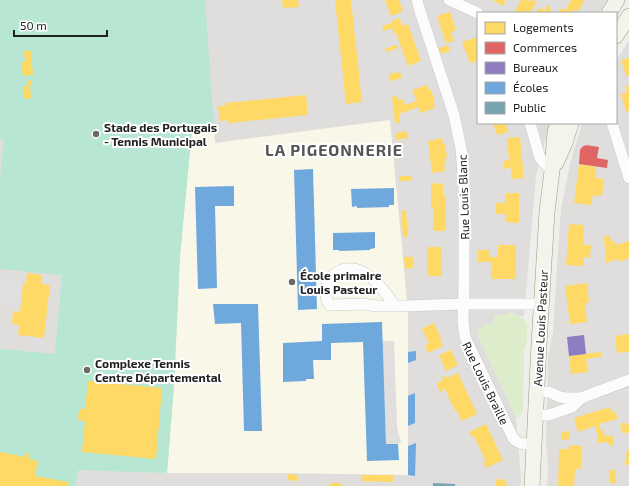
<svg xmlns="http://www.w3.org/2000/svg" width="629" height="486" font-family="'Exo 2',sans-serif">
<style>
.residential{fill:#dfdedc}
.education{fill:#f8f7e8}
.grass{fill:#ddeccb}
.pitch{fill:#b7e6d2}
.parking{fill:#e0dfde}
.homes{fill:#ffd966}
.shops{fill:#e06666}
.offices{fill:#8e7cc3}
.schools{fill:#6fa8dc}
.public{fill:#76a5af}
.lines{fill:none;stroke-linecap:round;stroke-linejoin:round}
.minor-casing{stroke:#c9c8c7;stroke-width:12}
.secondary-casing{stroke:#999a82;stroke-width:16}
.minor{stroke:#fdfcfc;stroke-width:11}
.secondary{stroke:#f4f4ed;stroke-width:15}
.poi-dot{fill:#6a6968;stroke:#fff;stroke-width:1.5}
.labels{text-anchor:middle;dominant-baseline:central;stroke-width:4;stroke-linejoin:round;paint-order:stroke}
.poi-label{font-size:12px;font-weight:bold;fill:#222;stroke:#fff;text-anchor:start}
.street-label{font-size:12px;fill:#222;stroke:#fff}
.district-label{font-size:16px;font-weight:bold;letter-spacing:1px;fill:#555;stroke:#fff}
</style>
<rect width="100%" height="100%" fill="#f0eeeb"/>
<g class="residential">
<path d="M0,0H607L599,13H478V123H550L536,176L524,316H519L512,313H506V315L494,316V323L486,324L478,336L516,417L521,478V486H0Z"/>
<path d="M629,40V486H547L548,469L546,442L548,357L553,332L556,280L561,209L570,164L582,123H616V61Z"/>
</g>
<path class="education" d="M390,120L408,311V475L276,473H167L174,385L180,255L192,129L214,128L215,143Z"/>
<path class="grass" d="M506,313C514,313 525,317 527,325C528,328 527,332 527,335C527,341 527,345 524,350L523,412L519,417H516L478,336C478,325 485,325 494,323V316L506,315Z"/>
<path class="pitch" d="M0,0H205L214,128L192,129L180,256L174,385L167,473L78,470L75,486H0V349L55,354L62,275L0,269V180L4,139H0Z"/>
<g class="parking">
<path d="M0,272L24,274L20,312L6,310L5,322H0Z"/>
<path d="M382,341H394L397,425L398,432L401,442L398,444H386Z"/>
</g>
<g class="homes">
<path d="M282,0H298L299,7L283,8Z"/>
<path d="M335,0H351L362,102L346,104Z"/>
<path d="M385,0H399L403,11L391,16Z"/>
<path d="M492,0H506L503,6Z"/>
<path d="M521,0L537,1L530,13H518L515,11Z"/>
<path d="M571,0H584L579,11L575,9L573,13H559L561,8L566,10Z"/>
<path d="M547,5L551,8L550,11L555,13H536L539,8L545,10Z"/>
<path d="M450,12L456,30L451,32L454,41L446,43L437,16Z"/>
<path d="M399,18L403,26L408,24L421,61L408,66L396,33L394,34L392,28L384,31L382,26L392,23L391,21Z"/>
<path d="M478,37V64L477,61L470,63L462,42Z"/>
<path d="M397,45L398,48L386,52V48Z"/>
<path d="M448,45L450,51L441,54L439,48Z"/>
<path d="M24,51H31L33,75L23,76L21,62H25Z"/>
<path d="M629,58V75L626,76L621,60Z"/>
<path d="M400,72L402,78L390,81L389,74Z"/>
<path d="M32,80V85H30L31,98L24,99L23,86H27V81Z"/>
<path d="M427,85L429,90H431L435,102L433,103L435,108L420,113L419,107L399,114L400,123H395L392,97L397,96L398,100L403,99L405,105L417,101L412,90Z"/>
<path d="M629,86V111L626,112L621,94L627,92L625,87Z"/>
<path d="M306,95L308,115L228,123V120L220,121L218,106H226V103Z"/>
<path d="M493,123H511L506,125L508,132L497,135Z"/>
<path d="M406,131L408,138L396,140V133Z"/>
<path d="M520,137L524,178L512,179L511,168L504,169L503,161L509,160L507,138Z"/>
<path d="M442,138L443,145L445,144L447,157H445L446,163L444,164L445,171L432,173L428,141Z"/>
<path d="M579,164L596,167L595,178L604,179L602,196L593,195L591,205L574,203Z"/>
<rect x="399" y="176" width="13" height="5"/>
<path d="M431,183L443,184V195H446V231H433V208H431Z"/>
<path d="M506,193H519V223L505,222V214H496L495,203H505Z"/>
<path d="M406,210L408,237H403L401,211Z"/>
<path d="M569,224L584,225L583,245H591L590,258L584,257V266L566,265Z"/>
<path d="M604,236H610L611,242L615,241L616,245L629,241V258L619,262L618,259L606,263Z"/>
<path d="M498,245H516V279H491V269H492V262H478V250H490V257H498Z"/>
<path d="M427,247H441L442,276H427Z"/>
<path d="M404,257H413V268L405,269Z"/>
<path d="M27,273L42,275L41,284L50,285L44,338L18,335L19,325L12,324L13,311L20,312L23,283H26Z"/>
<path d="M587,283L589,302L585,303L587,322L570,324L565,286Z"/>
<path d="M434,323L441,339H440L443,346L428,353L425,345L429,343L422,329Z"/>
<path d="M629,334V352L617,353L615,336Z"/>
<path d="M451,350L458,365L446,371L439,355Z"/>
<path d="M601,352V357L586,359L588,372L571,374L569,356Z"/>
<path d="M100,362L113,363L112,369L99,367Z"/>
<path d="M458,373L477,414L462,421L456,410L455,411L445,389L440,392L437,383L443,380L442,377L445,376L447,378Z"/>
<path d="M88,381L162,388L156,459L82,452L85,421L78,420L79,409H85Z"/>
<path d="M610,407L611,412L615,411L618,419L599,424L601,431L603,430L605,436H613L614,445L609,446L608,442L598,443V437L595,426L578,432L574,418Z"/>
<path d="M625,422L626,425L629,424V432L623,434L620,424Z"/>
<path d="M486,424L503,460L486,468L483,462L486,461L474,436L472,437L469,432Z"/>
<path d="M570,431V439L562,440L561,432Z"/>
<path d="M569,445L582,446L581,469H575L574,486H558L559,449H569Z"/>
<path d="M629,449V466L624,463L627,457L625,456Z"/>
<path d="M0,452L25,457L26,454L29,453L30,455L29,459L38,461L35,476L69,482L68,486H0Z"/>
<path d="M609,470H615L616,483H610Z"/>
<path d="M288,474L297,475V481L287,480Z"/>
<path d="M361,475H393V482L361,481Z"/>
<path d="M496,479L506,480V484L508,486H495Z"/>
<rect x="330" y="483" width="12" height="3"/>
</g>
<path class="shops" d="M586,145L599,147L597,158L608,160L607,168L579,164L580,150L582,147Z"/>
<path class="offices" d="M584,335L586,354L569,356L567,337Z"/>
<g class="schools">
<path d="M313,169L317,309L298,310L294,170Z"/>
<path d="M234,186V206H215L217,288L198,289L195,187Z"/>
<path d="M394,188V205H389V207L357,208V206L352,207L351,189Z"/>
<path d="M375,232V248L370,249V250L339,251V250H333V233Z"/>
<path d="M213,304H258L262,431H244L241,323L215,324Z"/>
<path d="M382,322L386,444H398L399,460L367,461L363,342L331,343V360H313L314,379H306V381L283,382V343L322,341V324Z"/>
<path d="M416,351V360L408,363V352Z"/>
<path d="M415,393V423L408,426V396Z"/>
<path d="M416,443L415,476L408,475V446Z"/>
</g>
<path class="public" d="M433,483L455,484V486H433Z"/>
<g class="lines">
<g class="minor-casing">
<g id="minor">
<path d="M417,0L419,8L454,115L461,148L464,187V285L463,321L465,337L513,438C519,445 525,444 534,444"/>
<path d="M449,0L478,13"/>
<path d="M530,123L540,158L552,171"/>
<path d="M612,123L629,178"/>
<path d="M394,305C385,291 367,266 347,269C342,269 335,273 331,277C325,284 324,299 330,305L363,304L376,306H404L463,304H541"/>
<path d="M536,392H549L560,397L566,398H581"/>
<path d="M536,415H549L572,407L581,398L629,380"/>
</g>
</g>
<g class="secondary-casing">
<g id="secondary">
<path d="M609,13L617,0"/>
<path d="M616,36L629,16"/>
<path d="M556,163L565,143L571,123"/>
<path d="M532,486L539,344L547,212L552,171L555,132L558,123"/>
</g>
</g>
<use href="#minor" class="minor"/>
<use href="#secondary" class="secondary"/>
</g>
<g class="poi-dot">
<circle cx="96" cy="134" r="4"/>
<circle cx="292" cy="282" r="4"/>
<circle cx="87" cy="370" r="4"/>
</g>
<g class="labels">
<g class="poi-label">
<text x="104" y="127">Stade des Portugais<tspan x="104" dy="14">- Tennis Municipal</tspan></text>
<text x="300" y="275">École primaire<tspan x="300" dy="14">Louis Pasteur</tspan></text>
<text x="95" y="363">Complexe Tennis<tspan x="95" dy="14">Centre Départemental</tspan></text>
</g>
<g class="street-label">
<text transform="translate(463 197) rotate(-92)">Rue Louis Blanc</text>
<text transform="translate(540 328) rotate(-87)">Avenue Louis Pasteur</text>
<text transform="translate(486 383) rotate(64)">Rue Louis Braille</text>
</g>
<g class="district-label">
<text x="334" y="149">LA PIGEONNERIE</text>
</g>
</g>
<rect x="477" y="12" width="140" height="112" fill="#ffffff" stroke="#a7a7a7"/>
<rect x="485" y="22" width="20" height="12" fill="#ffd966" stroke="#a7a7a7"/>
<text x="513" y="32" font-size="12" fill="#222222">Logements</text>
<rect x="485" y="42" width="20" height="12" fill="#e06666" stroke="#a7a7a7"/>
<text x="513" y="52" font-size="12" fill="#222222">Commerces</text>
<rect x="485" y="62" width="20" height="12" fill="#8e7cc3" stroke="#a7a7a7"/>
<text x="513" y="72" font-size="12" fill="#222222">Bureaux</text>
<rect x="485" y="82" width="20" height="12" fill="#6fa8dc" stroke="#a7a7a7"/>
<text x="513" y="92" font-size="12" fill="#222222">Écoles</text>
<rect x="485" y="102" width="20" height="12" fill="#76a5af" stroke="#a7a7a7"/>
<text x="513" y="112" font-size="12" fill="#222222">Public</text>
<path d="M14 30v6h93v-6" fill="none" stroke="#222222" stroke-width="2"/>
<text x="20" y="30" font-size="12" fill="#222222" stroke="#ffffff" stroke-width="3" paint-order="stroke">50 m</text>
</svg>
